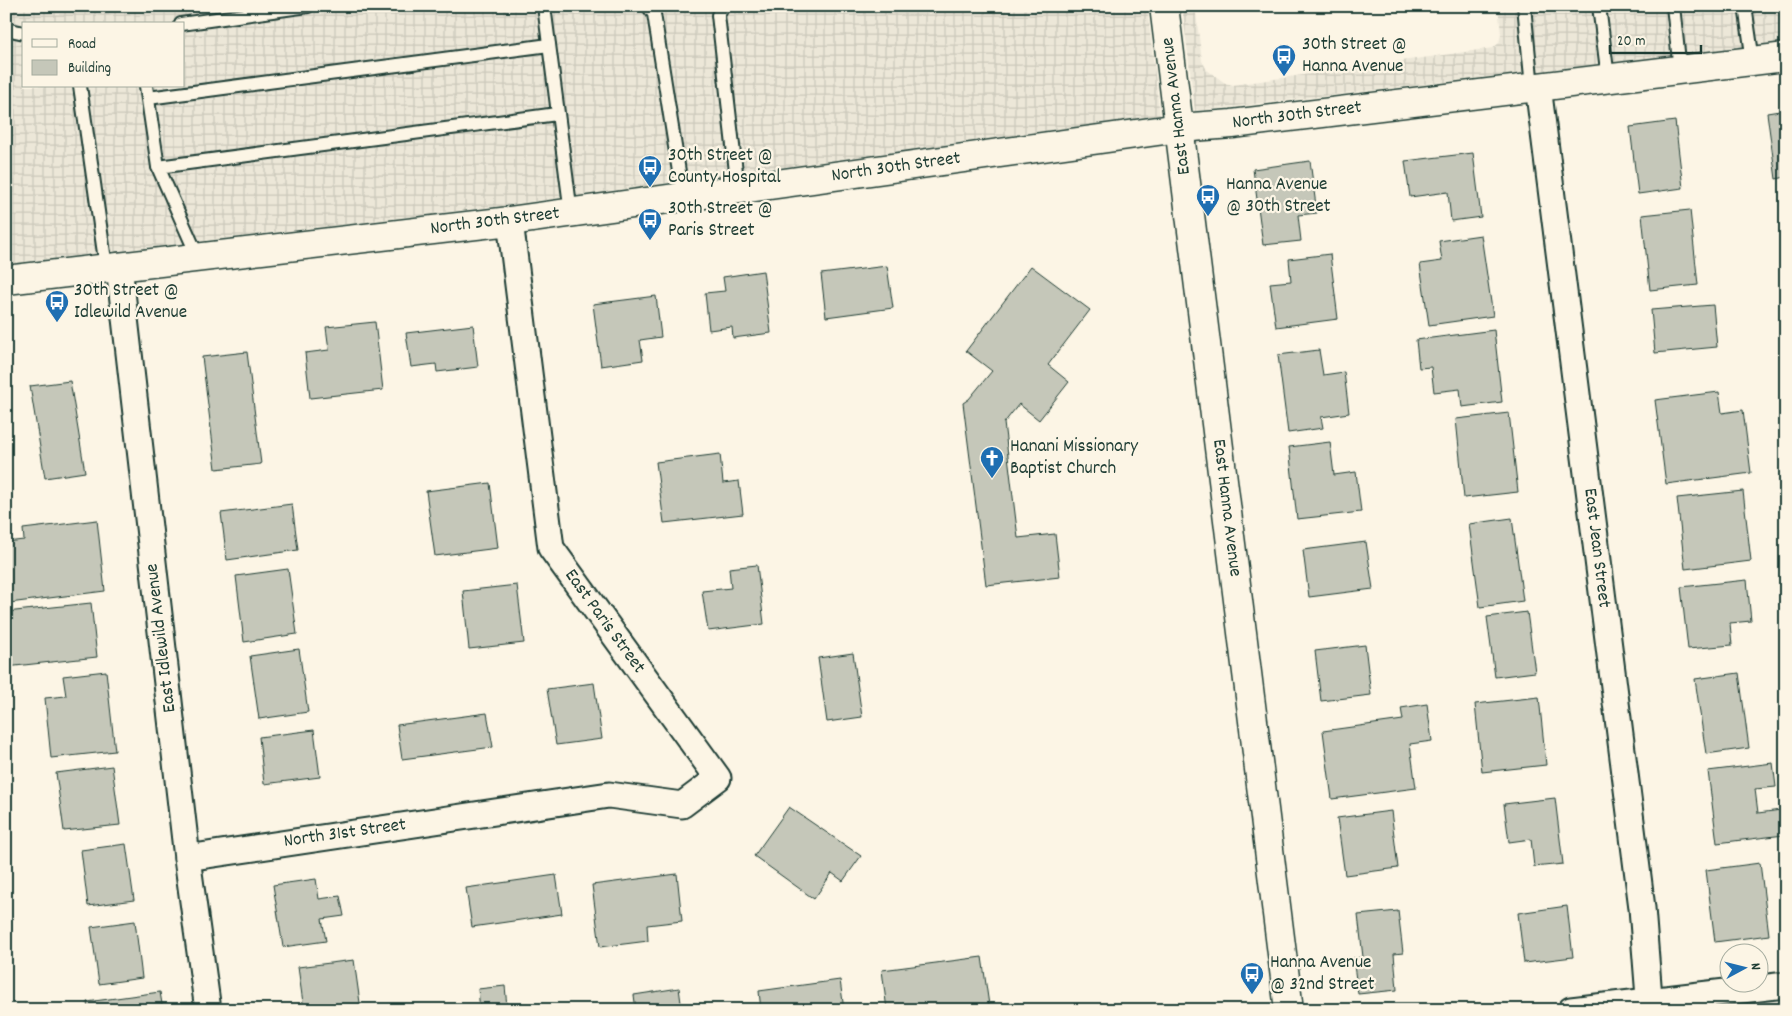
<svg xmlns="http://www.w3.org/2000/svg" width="1792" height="1016" font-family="Dekko,sans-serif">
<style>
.industrial{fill:url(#industrial-grid);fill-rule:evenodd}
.building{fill:#c5c7b9;stroke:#1f3d34}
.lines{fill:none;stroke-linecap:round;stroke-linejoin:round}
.service-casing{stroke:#1f3d34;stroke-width:16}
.minor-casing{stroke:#1f3d34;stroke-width:29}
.tertiary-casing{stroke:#1f3d34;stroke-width:31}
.service{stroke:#fcf5e5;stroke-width:12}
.minor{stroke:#fcf5e5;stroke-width:25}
.tertiary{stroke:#fcf5e5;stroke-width:28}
.labels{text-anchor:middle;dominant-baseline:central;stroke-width:4.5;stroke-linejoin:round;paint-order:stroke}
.poi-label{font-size:19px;fill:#1f3d34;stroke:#fcf5e5;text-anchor:start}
.street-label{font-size:19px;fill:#1f3d34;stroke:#fcf5e5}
</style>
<defs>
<pattern id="industrial-grid" width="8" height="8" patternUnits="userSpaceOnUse" patternTransform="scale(1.25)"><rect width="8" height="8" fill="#ece7d8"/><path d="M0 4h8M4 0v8" fill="none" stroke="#cac7ba"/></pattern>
</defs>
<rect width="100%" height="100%" fill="#fcf5e5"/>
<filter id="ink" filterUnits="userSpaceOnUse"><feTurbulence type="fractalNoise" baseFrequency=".02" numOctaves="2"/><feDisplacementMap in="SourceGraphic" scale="10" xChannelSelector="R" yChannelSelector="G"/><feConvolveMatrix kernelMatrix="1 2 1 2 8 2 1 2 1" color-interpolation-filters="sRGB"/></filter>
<g filter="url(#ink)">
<g class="industrial">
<path d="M6,6H1147L1160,115L508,205L6,264ZM24,24H184V86H24Z"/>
<path d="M1182,6H1195L1202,61L1207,70L1225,83L1233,85L1493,48L1499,43L1501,34L1498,6H1786V42L1195,111Z"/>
</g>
<g class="building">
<path d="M1786,110V177L1776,179L1767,113Z"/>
<path d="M1675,121L1683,188L1638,194L1630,127Z"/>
<path d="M1473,153L1481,217L1451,221L1448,192L1410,197L1405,161Z"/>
<path d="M1310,161L1317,213L1298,215L1301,241L1263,245L1253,169Z"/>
<path d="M1690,210L1698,285L1650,290L1642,215Z"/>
<path d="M1481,235L1493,316L1429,325L1420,264L1442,261L1439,241Z"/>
<path d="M1330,254L1338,319L1276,327L1270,283L1291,281L1289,259Z"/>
<path d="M887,266L893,308L826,317L821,274Z"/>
<path d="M1031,266L1090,310L1048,365L1069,382L1039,420L1019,404L1004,423L1018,538L1055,534L1060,577L986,585L963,403L969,399L992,371L966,351Z"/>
<path d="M763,271L771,333L733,338L732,327L709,330L705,293L725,291L723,277Z"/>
<path d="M656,296L661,337L640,340L643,360L601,366L593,304Z"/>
<path d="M1713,305L1717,347L1655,353L1651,310Z"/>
<path d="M375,322L383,390L310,398L305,353L329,350L326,327Z"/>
<path d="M473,325L478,367L437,372L436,364L411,367L406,333Z"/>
<path d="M1494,330L1502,402L1462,407L1460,389L1434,392L1431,367L1419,368L1416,340Z"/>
<path d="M1319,350L1323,375L1344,372L1349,413L1321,417L1323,428L1288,433L1278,355Z"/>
<path d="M247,352L261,464L216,469L202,357Z"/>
<path d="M70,381L85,472L45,478L30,386Z"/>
<path d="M1719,392L1722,413L1743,410L1751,473L1666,484L1655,400Z"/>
<path d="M1509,413L1518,492L1464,498L1456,419Z"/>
<path d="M1330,442L1334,475L1356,472L1361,512L1297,519L1289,447Z"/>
<path d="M720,454L723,483L739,481L743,514L664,523L656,462Z"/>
<path d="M490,483L498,548L435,556L426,491Z"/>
<path d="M1743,491L1751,561L1685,569L1677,498Z"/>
<path d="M292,504L298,550L227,560L221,513Z"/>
<path d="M1512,518L1523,601L1480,607L1469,524Z"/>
<path d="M97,520L105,591L9,603L6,576V542L24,540L23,529Z"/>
<path d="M1366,542L1373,589L1309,597L1303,550Z"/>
<path d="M757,565L764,624L708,631L702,591L731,588L729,568Z"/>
<path d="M288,569L297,634L244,642L236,576Z"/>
<path d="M1747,580L1751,621L1730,623L1732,645L1688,649L1681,587Z"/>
<path d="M517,585L524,643L469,649L463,591Z"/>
<path d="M91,603L97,657L6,667V612Z"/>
<path d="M1527,612L1535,672L1495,677L1487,617Z"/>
<path d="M1365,645L1371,695L1321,701L1315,651Z"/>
<path d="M299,649L308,712L259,719L250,656Z"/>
<path d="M853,653L862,717L827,722L818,658Z"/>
<path d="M106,671L115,751L51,758L45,698L66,696L63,676Z"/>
<path d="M1739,673L1749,748L1706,754L1695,679Z"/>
<path d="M594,683L602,739L556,745L547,689Z"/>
<path d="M1539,697L1546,765L1482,772L1475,704Z"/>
<path d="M1427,704L1432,741L1410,744L1416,788L1332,799L1323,731L1403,720L1401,708Z"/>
<path d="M487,713L493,747L402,759L397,725Z"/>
<path d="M314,730L320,777L264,784L259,737Z"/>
<path d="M1773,763L1776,787L1755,789L1758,813L1781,810L1784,835L1717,843L1708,771Z"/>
<path d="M112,766L120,825L64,831L56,773Z"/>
<path d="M1555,798L1563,864L1534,867L1531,839L1509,842L1504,804Z"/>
<path d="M789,807L861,856L843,881L832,873L814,899L754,856Z"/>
<path d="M1391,811L1398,868L1345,875L1337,818Z"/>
<path d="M126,844L134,900L88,906L81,850Z"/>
<path d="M1760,863L1769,935L1715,942L1706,870Z"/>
<path d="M677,874L682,921L647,925L648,941L600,947L592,885Z"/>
<path d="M556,875L562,914L472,927L466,888Z"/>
<path d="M316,879L319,899L340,896L344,916L322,919L326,941L283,947L273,885Z"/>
<path d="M1567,906L1573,957L1524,963L1518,913Z"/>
<path d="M1398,911L1403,953L1394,954L1397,990L1358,994L1353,958L1363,957L1358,915Z"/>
<path d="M135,921L142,978L99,984L91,927Z"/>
<path d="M982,957L989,1005L949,1010H887L882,970Z"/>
<path d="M354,960L361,1010H304L298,967Z"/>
<path d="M840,980L844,1010H761L759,991Z"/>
<path d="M505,986L507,1007L532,1004V1010H480L478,989Z"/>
<path d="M679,988L682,1010H636L634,995Z"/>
<path d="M160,992L163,1010H88L87,1002Z"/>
</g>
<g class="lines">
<g class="service-casing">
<g id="service">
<path d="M544,6L571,213"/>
<path d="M648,6L654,14L683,197"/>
<path d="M723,6L718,15L738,189"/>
<path d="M1524,6L1532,87"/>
<path d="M1599,6L1608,78"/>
<path d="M1673,6L1680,70"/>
<path d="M1745,6L1753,61"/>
<path d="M181,24L308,6"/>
<path d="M6,29L24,33"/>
<path d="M80,86L106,267"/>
<path d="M146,86L158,167L198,257"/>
<path d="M148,98L549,45"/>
<path d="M158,167L557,114"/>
</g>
</g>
<g class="minor-casing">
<g id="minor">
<path d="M1538,86L1642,908L1650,1010"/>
<path d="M119,266L187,858L208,1010"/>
<path d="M187,858L609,795L682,805L718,778L551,548L510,221"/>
<path d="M1571,1010L1786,985"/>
</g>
</g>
<g class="tertiary-casing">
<g id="tertiary">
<path d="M1164,6L1289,1010"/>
<path d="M6,280L510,221L1179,128L1232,124L1786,57"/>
</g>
</g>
<use href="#service" class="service"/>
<use href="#minor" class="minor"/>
<use href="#tertiary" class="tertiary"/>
</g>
</g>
<defs>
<g id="bus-pin" transform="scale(1.25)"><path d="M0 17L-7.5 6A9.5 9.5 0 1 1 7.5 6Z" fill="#1f6fb2" stroke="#fcf5e5"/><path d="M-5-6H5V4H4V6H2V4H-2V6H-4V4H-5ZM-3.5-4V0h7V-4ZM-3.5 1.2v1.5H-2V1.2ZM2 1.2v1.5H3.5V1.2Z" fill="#fff"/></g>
<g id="church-pin" transform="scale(1.25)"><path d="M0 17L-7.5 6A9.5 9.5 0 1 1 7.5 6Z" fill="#1f6fb2" stroke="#fcf5e5"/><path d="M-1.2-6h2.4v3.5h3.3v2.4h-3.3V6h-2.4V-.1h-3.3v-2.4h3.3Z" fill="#fff"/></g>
</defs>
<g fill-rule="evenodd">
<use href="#bus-pin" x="1284" y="56"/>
<use href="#bus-pin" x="650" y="167"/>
<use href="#bus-pin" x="1208" y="196"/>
<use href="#bus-pin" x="650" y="220"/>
<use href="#bus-pin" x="57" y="302"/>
<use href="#church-pin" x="992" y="458"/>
<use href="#bus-pin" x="1252" y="974"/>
</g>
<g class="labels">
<g class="poi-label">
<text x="1302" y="45">30th Street @<tspan x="1302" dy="22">Hanna Avenue</tspan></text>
<text x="668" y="156">30th Street @<tspan x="668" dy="22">County Hospital</tspan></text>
<text x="1226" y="185">Hanna Avenue<tspan x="1226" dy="22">@ 30th Street</tspan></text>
<text x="668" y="209">30th Street @<tspan x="668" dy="22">Paris Street</tspan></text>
<text x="74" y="291">30th Street @<tspan x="74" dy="22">Idlewild Avenue</tspan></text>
<text x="1010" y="447">Hanani Missionary<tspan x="1010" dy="22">Baptist Church</tspan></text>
<text x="1270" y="963">Hanna Avenue<tspan x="1270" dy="22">@ 32nd Street</tspan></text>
</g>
<g class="street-label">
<text transform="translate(1177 106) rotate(-97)">East Hanna Avenue</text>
<text transform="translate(1297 116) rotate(-7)">North 30th Street</text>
<text transform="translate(896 168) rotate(-8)">North 30th Street</text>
<text transform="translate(495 222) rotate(-7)">North 30th Street</text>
<text transform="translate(1226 508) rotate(83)">East Hanna Avenue</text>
<text transform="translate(1596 548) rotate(83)">East Jean Street</text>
<text transform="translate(604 622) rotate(54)">East Paris Street</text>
<text transform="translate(162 638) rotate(-97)">East Idlewild Avenue</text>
<text transform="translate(345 834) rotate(-8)">North 31st Street</text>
</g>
</g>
<rect width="1792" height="1016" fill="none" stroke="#fcf5e5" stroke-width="25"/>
<rect x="12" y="12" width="1767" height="991" fill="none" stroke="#1f3d34" stroke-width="2" filter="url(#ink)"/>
<rect x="22" y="22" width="162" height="65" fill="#fcf5e5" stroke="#a4ab9e"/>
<rect x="32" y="39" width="25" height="8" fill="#fcf5e5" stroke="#a4ab9e"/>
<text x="68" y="48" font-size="15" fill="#1f3d34">Road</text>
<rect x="32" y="60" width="25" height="15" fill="#c5c7b9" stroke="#a4ab9e"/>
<text x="68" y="72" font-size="15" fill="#1f3d34">Building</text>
<g transform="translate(1744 968) rotate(83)"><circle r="24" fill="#fcf5e5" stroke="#a4ab9e"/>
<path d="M0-4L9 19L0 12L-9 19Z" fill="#1f6fb2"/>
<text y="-8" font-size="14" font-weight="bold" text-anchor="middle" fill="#1f3d34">N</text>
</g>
<path d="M1610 45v8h91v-8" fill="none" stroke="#1f3d34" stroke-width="2.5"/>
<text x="1617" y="45" font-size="15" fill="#1f3d34" stroke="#fcf5e5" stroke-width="4" paint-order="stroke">20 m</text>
</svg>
